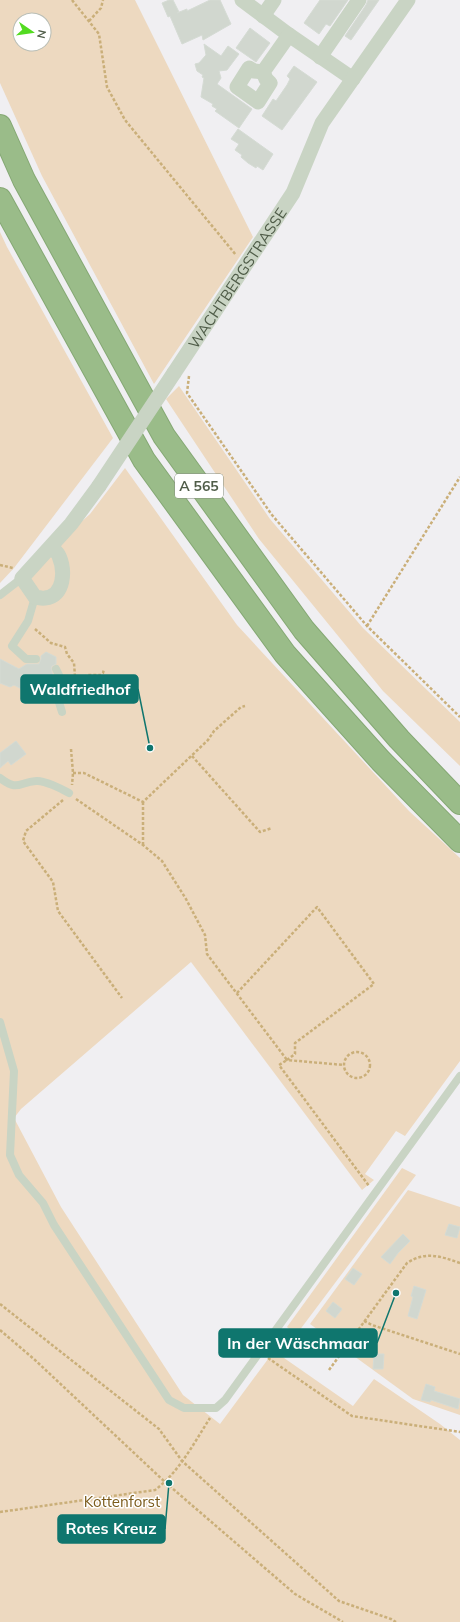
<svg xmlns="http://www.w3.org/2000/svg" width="460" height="1622" font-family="Mulish,sans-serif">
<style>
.green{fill:#edd9c0;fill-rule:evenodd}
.building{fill:#d1d7cf;stroke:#d5dbd4}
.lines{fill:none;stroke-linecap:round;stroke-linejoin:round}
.motorway-casing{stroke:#85a874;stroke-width:24}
.path{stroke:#caaf79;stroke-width:2.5;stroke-dasharray:3 2;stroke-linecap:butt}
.service{stroke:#c9d4c4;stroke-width:8}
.minor{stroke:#c9d4c4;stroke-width:15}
.motorway{stroke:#9abc89;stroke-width:22}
.minor-bridge{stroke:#c9d4c4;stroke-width:15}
.labels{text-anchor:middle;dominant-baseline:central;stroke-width:3;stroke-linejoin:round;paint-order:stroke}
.shield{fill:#fff;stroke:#848d7f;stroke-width:1}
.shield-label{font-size:14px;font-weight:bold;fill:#4f5c48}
.street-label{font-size:15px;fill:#4f5c48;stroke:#fff}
.park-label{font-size:15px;fill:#7b5b1b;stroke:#fff}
.leader{fill:none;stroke:#0f766e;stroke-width:1.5}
.callout-dot{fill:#0f766e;stroke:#fff;stroke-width:1.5}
.callout{fill:#0f766e;stroke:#0f766e;stroke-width:1.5}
.callout-label{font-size:16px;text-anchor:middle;font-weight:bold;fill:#fff}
</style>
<rect width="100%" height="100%" fill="#f0eff2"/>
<g class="green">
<path d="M0,0H135L253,237L154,384L42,176L0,83ZM20,20H44V44H20Z"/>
<path d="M0,232L7,247L113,438L14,568L0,583Z"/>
<path d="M179,386L270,519L363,628L460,722V766L383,691L259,539L166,399Z"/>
<path d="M125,468L237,625L409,811L460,858V1061L405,1136L396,1131L365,1174L374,1180L362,1190L191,962L21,1109L14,1118L61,1207L183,1395L220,1424L274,1351L353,1406L374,1379L440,1424L460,1440V1622H0V595L90,514Z"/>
<path d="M402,1168L416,1175L296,1335L287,1327Z"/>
<path d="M408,1190L460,1207V1415L413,1399L310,1324Z"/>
</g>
<g class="building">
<path d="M169,0H173L179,12L177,13L187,9V11L210,0H220L231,24L203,40L202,35L182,44L170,16L168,17L162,3Z"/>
<path d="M320,0H348L330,26L326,24L319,34L304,23Z"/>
<path d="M368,0H379L351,40L345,36L366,5Z"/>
<path d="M250,28L270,43L256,62L236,48Z"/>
<path d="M204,44L221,56L228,46L239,54L227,70L219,71L221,78L217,84L252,109L239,128L215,111L217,109L212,106L213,104L201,97L204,78L202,77L203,75L197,71L195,64L199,63L206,55Z"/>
<path d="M294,66L317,82L282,130L262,116L273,99L276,101L287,85L290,79L287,76Z"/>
<path d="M238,129L273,154L263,170L257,166L256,168L248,163L241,157L242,155L235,150L239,144L231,139Z"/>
<path d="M46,652L56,657V664L52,666L51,668L53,676V692L41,699L14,685L10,687L0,683V659L19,669L27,664H39L41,659V656Z"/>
<path d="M16,741L26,754L11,765L8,761L0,768V753Z"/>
<path d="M449,1224L460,1227L457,1238L445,1235Z"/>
<path d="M403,1234L410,1241L398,1253L390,1264L381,1257Z"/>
<path d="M353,1268L362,1274L354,1285L345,1279Z"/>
<path d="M414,1286L426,1290L417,1319L408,1316L413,1297L411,1296Z"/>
<path d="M333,1302L342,1309L335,1318L326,1311Z"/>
<path d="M374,1354H384L383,1369H373Z"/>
<path d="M426,1384L435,1387L434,1391L460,1399L458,1409L431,1400L430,1402L421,1400Z"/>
</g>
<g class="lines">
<g class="motorway-casing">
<g id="motorway">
<path d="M0,126L24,180L164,436L304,630L399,739L460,803"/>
<path d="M0,199L144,460L285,654L381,761L460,841"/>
</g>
</g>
<g class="path">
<path d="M72,0L99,34L107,87L125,120L236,255"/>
<path d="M89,21L101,8L103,0"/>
<path d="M189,376L187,393L272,515L367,626L460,717"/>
<path d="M0,565L13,568"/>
<path d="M367,626L460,477"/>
<path d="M35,629L51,643L65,647L67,654L74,663L76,690L85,687V678L87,675H101L103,673L104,669"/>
<path d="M71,749L73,773L72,785"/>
<path d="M192,756L260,832L272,828"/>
<path d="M73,773H84L143,802L208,740L214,731L241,707L245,706"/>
<path d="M76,799L143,845L162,861L186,899L205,935L207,954L287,1060L279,1065L369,1186"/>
<path d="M63,800L26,831L23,841L53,882L58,911L122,998"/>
<path d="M143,802V845"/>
<path d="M237,993L317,907L374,984L295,1043V1054L287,1060L344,1065"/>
<circle cx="357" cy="1065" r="13"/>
<path d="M0,1304L159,1429L182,1461L339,1601L391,1619L396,1622"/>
<path d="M364,1321L372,1325L460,1354"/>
<path d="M0,1330L35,1360L165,1482L295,1594L343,1622"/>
<path d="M268,1358L352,1416L460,1432"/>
<path d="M329,1370L407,1263C425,1251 440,1256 460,1263"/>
<path d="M0,1512L155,1490C179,1472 194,1443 210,1418"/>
</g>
<g class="service">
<path d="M0,595L22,578"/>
<path d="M35,597L28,621L12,646L26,659H36"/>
<path d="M56,669L59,675L58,699L62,712"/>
<path d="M0,778C18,792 19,782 36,781C44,780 62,789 69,793"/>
<path d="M0,1022L14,1071L10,1155L19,1175L43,1203L54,1225L169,1400L184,1408H216L225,1400L460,1076"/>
</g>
<g class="minor">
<path d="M242,0L289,35L353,79"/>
<path d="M263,16L274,0"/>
<path d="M320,57L359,0"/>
<path d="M263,72L266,79L270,83L258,102L237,87L249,68L254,71L263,72L289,35"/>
<path id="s1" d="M174,373L293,193L322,123L408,0"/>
<path d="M51,547C54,550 58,553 59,556C65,570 65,596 45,598C42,599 38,597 35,597L22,578L71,524L99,486"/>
</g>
<use href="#motorway" class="motorway"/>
<path class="minor-bridge" d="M99,486L174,373"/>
</g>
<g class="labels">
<rect class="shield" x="175" y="474" width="48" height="24" rx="3"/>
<g class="shield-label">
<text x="199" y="486">A 565</text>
</g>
<g class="street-label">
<text stroke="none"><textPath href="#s1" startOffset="114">WACHTBERGSTRASSE</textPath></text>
</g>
<g class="park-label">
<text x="122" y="1501">Kottenforst</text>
</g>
</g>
<path class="leader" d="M150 748L138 689M396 1293L377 1343M169 1483L165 1529"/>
<g class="callout-dot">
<circle cx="150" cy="748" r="4"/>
<circle cx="396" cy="1293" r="4"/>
<circle cx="169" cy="1483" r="4"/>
</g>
<g class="callout">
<rect x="21" y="675" width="117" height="28" rx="4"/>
<rect x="219" y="1329" width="158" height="28" rx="4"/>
<rect x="58" y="1515" width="107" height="28" rx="4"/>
</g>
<g class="callout-label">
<text x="80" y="695">Waldfriedhof</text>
<text x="298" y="1349">In der Wäschmaar</text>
<text x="111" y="1534">Rotes Kreuz</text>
</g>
<g transform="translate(32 32) rotate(103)"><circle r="19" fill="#ffffff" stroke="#b9beb6"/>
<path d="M0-3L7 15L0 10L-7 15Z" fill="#53db21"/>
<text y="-6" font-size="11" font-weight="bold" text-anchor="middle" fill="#4f5c48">N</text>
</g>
</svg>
